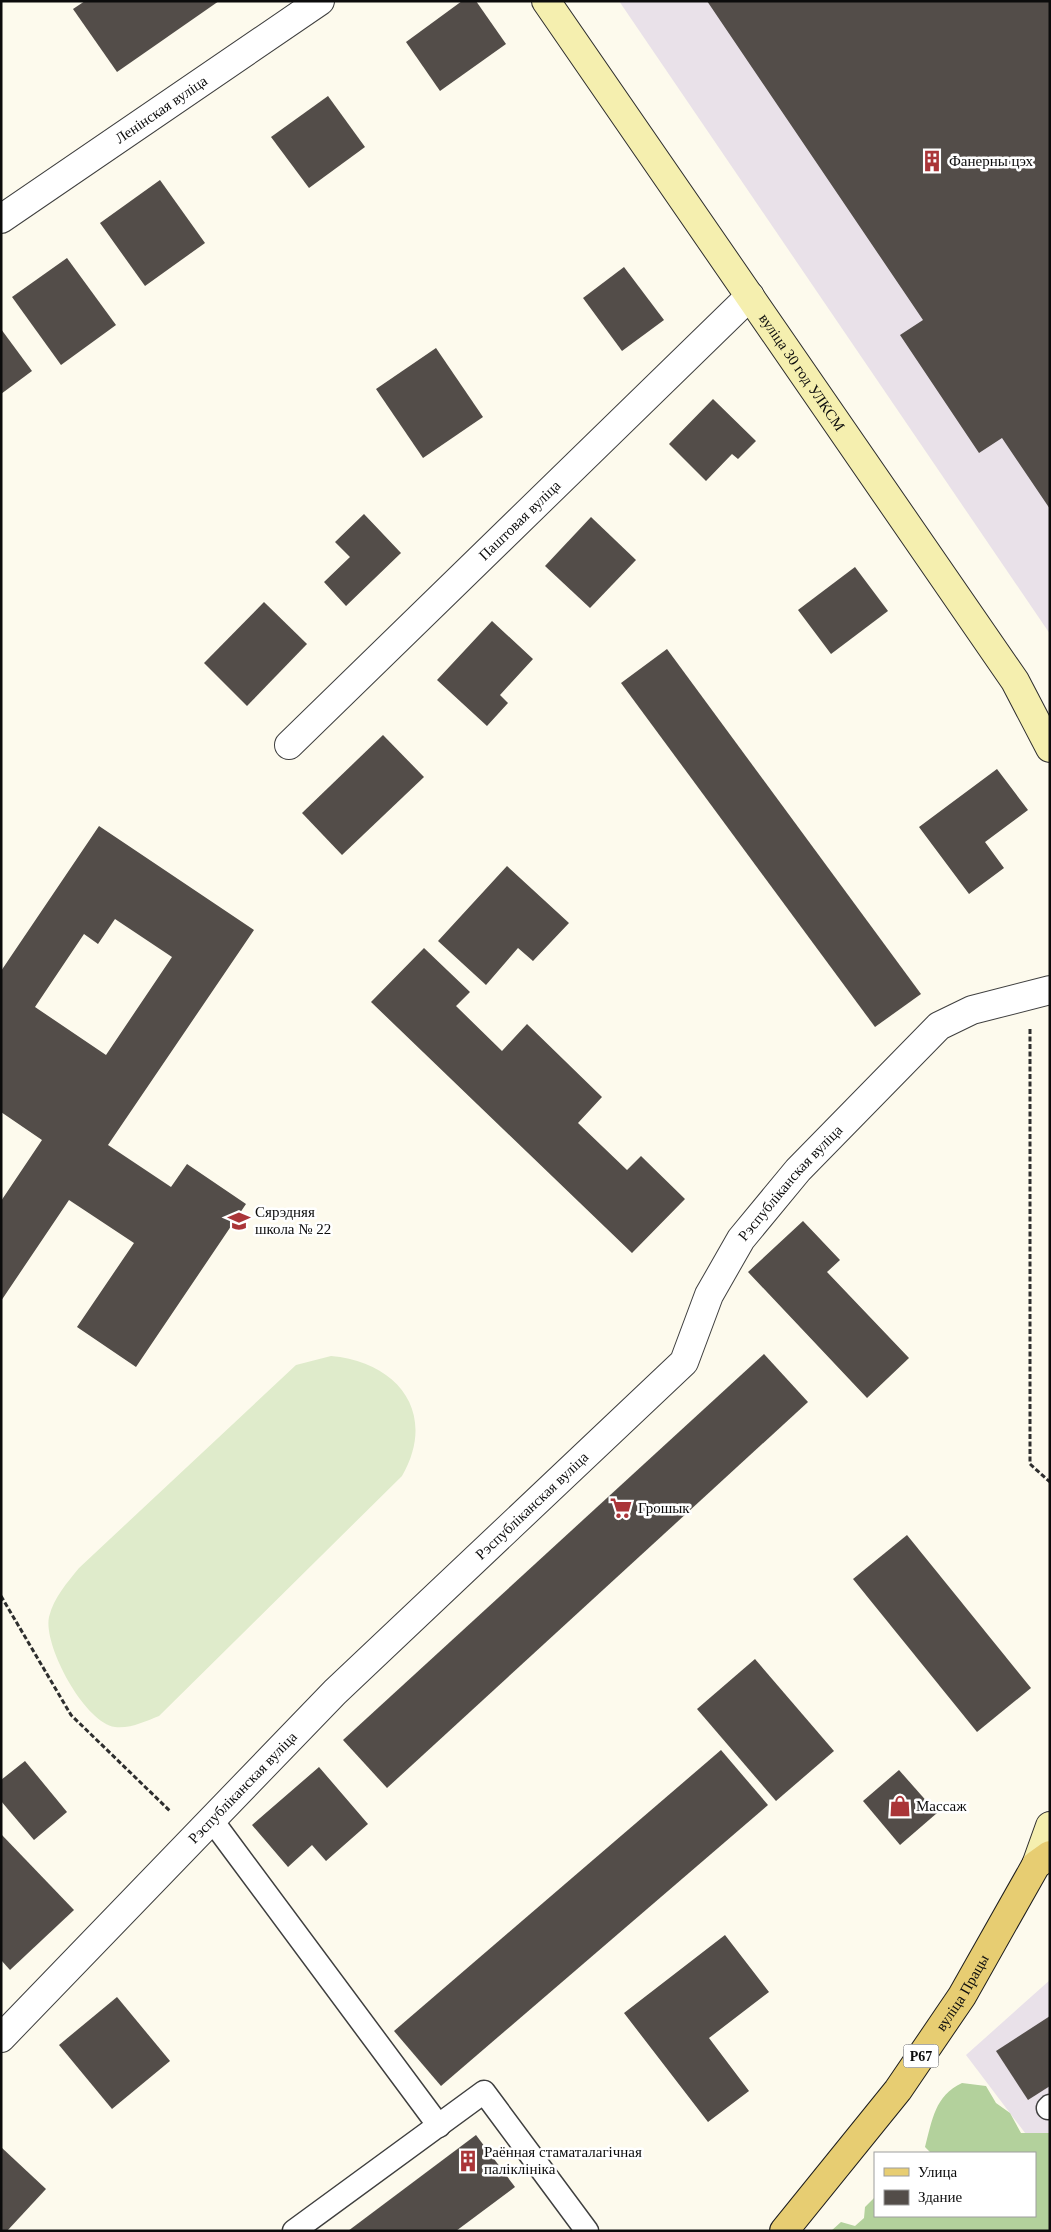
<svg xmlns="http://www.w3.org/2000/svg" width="1051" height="2232" font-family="Georgia,serif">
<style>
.industrial{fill:#e9e1e9}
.forest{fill:#b3d19c}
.pitch{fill:#dfebcb}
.building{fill:#534d49;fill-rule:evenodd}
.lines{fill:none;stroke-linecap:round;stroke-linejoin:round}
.lane-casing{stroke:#3f3f3f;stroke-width:25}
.street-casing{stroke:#3f3f3f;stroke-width:30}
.secondary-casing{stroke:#2e2e2e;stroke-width:30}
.primary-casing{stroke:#1d1d1d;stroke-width:30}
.path{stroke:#2e2e2e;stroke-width:3;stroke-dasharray:5 2.5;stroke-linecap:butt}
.lane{stroke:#fff;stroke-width:22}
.street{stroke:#fff;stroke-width:28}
.secondary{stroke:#f5efaf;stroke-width:28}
.primary{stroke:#e7cd72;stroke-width:28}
.labels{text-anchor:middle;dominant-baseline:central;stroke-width:5;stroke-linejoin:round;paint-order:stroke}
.shield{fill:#fff;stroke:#555;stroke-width:1}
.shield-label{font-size:14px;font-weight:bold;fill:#0c0c0c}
.street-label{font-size:15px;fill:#0c0c0c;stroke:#fff}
.poi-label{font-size:15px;fill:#0c0c0c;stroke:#fff;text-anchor:start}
</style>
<rect width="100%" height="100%" fill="#fdfaed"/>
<g class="industrial">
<path d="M619,1H1050V634Z"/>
<path d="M1050,1980V2160L1047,2162L966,2055Z"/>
</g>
<path class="forest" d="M962,2083L986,2086L996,2103L1010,2113L1021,2133H1050V2231H831L841,2222L855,2226L864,2218L865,2207L875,2197V2216H1035V2153H931L925,2147C932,2121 935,2095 962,2083Z"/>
<path class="pitch" d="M331,1356C398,1362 438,1413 402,1476L159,1716C146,1721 130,1729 115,1727C84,1722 43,1645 49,1617C54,1597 67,1583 79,1568L296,1365Z"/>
<g class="building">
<path d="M85,1H219L117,72L73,9Z"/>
<path d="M462,1H476L506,44L440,91L406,42Z"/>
<path d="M707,1H1050V509L1002,438L979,453L900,335L923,320Z"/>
<path d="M328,96L365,147L309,188L271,137Z"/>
<path d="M160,180L205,243L145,286L100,223Z"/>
<path d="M67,258L116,325L61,365L12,297Z"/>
<path d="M624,267L664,320L622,351L583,298Z"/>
<path d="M1,329L32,371L1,394Z"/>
<path d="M436,348L483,417L423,458L376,389Z"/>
<path d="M713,399L756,441L738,459L732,454L706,481L669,444Z"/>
<path d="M364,514L401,553L346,606L324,582L350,557L335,542Z"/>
<path d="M591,517L636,560L590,608L545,566Z"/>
<path d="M855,567L888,611L831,654L798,610Z"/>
<path d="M264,602L307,644L247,706L204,663Z"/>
<path d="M492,621L533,659L500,695L508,703L487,726L437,680Z"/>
<path d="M667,649L921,994L875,1027L621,683Z"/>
<path d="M383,735L424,777L342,855L302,813Z"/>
<path d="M997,769L1028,810L985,842L1004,868L969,894L919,827Z"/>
<path d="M99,826L254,930L108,1145L171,1187L187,1164L246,1204L136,1367L77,1327L134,1243L69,1200L1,1301V1201L42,1140L1,1112V971ZM115,919L172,957L106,1055L35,1007L84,934L98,944Z"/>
<path d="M507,866L569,923L533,961L518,948L486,985L438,941Z"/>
<path d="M424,948L470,992L456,1006L502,1051L527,1024L602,1097L578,1123L627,1170L641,1156L685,1199L632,1253L371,1002Z"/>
<path d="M803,1221L840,1260L827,1272L909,1358L867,1398L748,1272Z"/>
<path d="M764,1354L808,1402L387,1788L343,1740Z"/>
<path d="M907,1535L1031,1688L977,1732L853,1579Z"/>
<path d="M755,1659L834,1751L776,1801L697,1709Z"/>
<path d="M721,1750L768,1805L441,2086L394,2031Z"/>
<path d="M25,1761L67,1812L34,1840L1,1801V1780Z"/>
<path d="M319,1767L368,1824L326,1861L312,1845L288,1867L252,1825Z"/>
<path d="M899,1770L937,1813L900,1845L863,1801Z"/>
<path d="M1,1834L74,1910L10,1970L1,1960Z"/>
<path d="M725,1935L769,1992L709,2038L749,2091L708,2122L624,2013Z"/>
<path d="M117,1997L170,2061L112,2109L59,2045Z"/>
<path d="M1050,2016V2086L1028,2100L996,2051Z"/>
<path d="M476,2135L515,2187L456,2231H348Z"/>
<path d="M1,2147L46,2189L7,2231L1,2230Z"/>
</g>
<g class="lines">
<g class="lane-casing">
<g id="lane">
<path d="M211,1819L439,2126"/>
<path d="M1048,2108L1050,2106"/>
<path d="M294,2231L484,2092L587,2231"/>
</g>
</g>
<g class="street-casing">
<g id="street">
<path id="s1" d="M1,219L320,1"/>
<path id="s2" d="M289,745L750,296"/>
<path id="s3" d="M1,2038L335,1692L684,1362L709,1295L741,1239L798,1170L939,1026L972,1010L1050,990"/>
</g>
</g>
<g class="secondary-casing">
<g id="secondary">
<path id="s4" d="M546,1L1015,681L1050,748"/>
<path d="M1036,1865L1050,1826"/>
</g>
</g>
<g class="primary-casing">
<g id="primary">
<path id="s5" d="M784,2231L898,2090L962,1996L1036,1865L1050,1855"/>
</g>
</g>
<g class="path">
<path d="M1030,1029V1464L1050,1482"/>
<path d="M1,1596L71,1715L171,1812"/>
</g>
<use href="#lane" class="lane"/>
<use href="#street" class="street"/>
<use href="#secondary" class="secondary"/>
<use href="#primary" class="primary"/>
</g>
<defs>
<g id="building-bare" transform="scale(1.725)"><path d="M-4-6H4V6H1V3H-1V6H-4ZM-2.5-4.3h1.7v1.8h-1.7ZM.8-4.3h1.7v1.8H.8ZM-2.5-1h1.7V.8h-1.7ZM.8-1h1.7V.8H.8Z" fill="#aa3538" stroke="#fff" stroke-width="2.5" paint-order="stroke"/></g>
<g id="school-bare" transform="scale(1.725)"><path d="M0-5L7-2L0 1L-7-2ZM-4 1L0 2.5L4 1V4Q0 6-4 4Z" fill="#aa3538" stroke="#fff" stroke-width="2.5" paint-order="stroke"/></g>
<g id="supermarket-bare" transform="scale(1.725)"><path d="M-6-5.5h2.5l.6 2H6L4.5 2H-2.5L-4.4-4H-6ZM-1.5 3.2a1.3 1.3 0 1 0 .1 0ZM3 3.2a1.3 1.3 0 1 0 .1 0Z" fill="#aa3538" stroke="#fff" stroke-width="2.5" paint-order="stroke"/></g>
<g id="shop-bare" transform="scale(1.725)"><path d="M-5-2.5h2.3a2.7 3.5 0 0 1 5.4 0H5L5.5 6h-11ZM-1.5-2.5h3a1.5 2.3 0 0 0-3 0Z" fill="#aa3538" stroke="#fff" stroke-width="2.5" paint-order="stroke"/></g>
</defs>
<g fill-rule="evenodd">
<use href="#building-bare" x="932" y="161"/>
<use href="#school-bare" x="239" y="1221"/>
<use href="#supermarket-bare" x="621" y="1508"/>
<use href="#shop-bare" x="900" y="1806"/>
<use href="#building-bare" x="468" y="2161"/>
</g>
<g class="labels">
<rect class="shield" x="903.5" y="2044.5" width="35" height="23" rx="4"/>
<g class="shield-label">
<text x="921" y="2056">Р67</text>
</g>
<g class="street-label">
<text stroke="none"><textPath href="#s1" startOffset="194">Ленінская вуліца</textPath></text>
<text stroke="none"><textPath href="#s4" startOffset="451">вуліца 30 год УЛКСМ</textPath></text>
<text stroke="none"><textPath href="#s2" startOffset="322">Паштовая вуліца</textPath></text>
<text stroke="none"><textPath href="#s3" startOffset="1172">Рэспубліканская вуліца</textPath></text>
<text stroke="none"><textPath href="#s3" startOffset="752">Рэспубліканская вуліца</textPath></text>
<text stroke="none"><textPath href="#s3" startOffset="348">Рэспубліканская вуліца</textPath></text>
<text stroke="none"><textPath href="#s5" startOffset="298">вуліца Працы</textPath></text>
</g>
<g class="poi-label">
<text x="949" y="161">Фанерны цэх</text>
<text x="255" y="1212">Сярэдняя<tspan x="255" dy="17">школа № 22</tspan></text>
<text x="638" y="1508">Грошык</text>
<text x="916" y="1806">Массаж</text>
<text x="484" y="2152">Раённая стаматалагічная<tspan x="484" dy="17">паліклініка</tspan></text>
</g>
</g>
<rect width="1051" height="2232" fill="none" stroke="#0c0c0c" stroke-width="5"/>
<rect x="874" y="2152" width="162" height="65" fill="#ffffff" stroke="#9e9e9e"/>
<rect x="884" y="2168" width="25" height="8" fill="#e7cd72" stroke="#9e9e9e"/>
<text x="918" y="2177" font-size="15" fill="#0c0c0c">Улица</text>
<rect x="884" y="2190" width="25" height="15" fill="#534d49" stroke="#9e9e9e"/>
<text x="918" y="2202" font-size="15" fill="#0c0c0c">Здание</text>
</svg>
